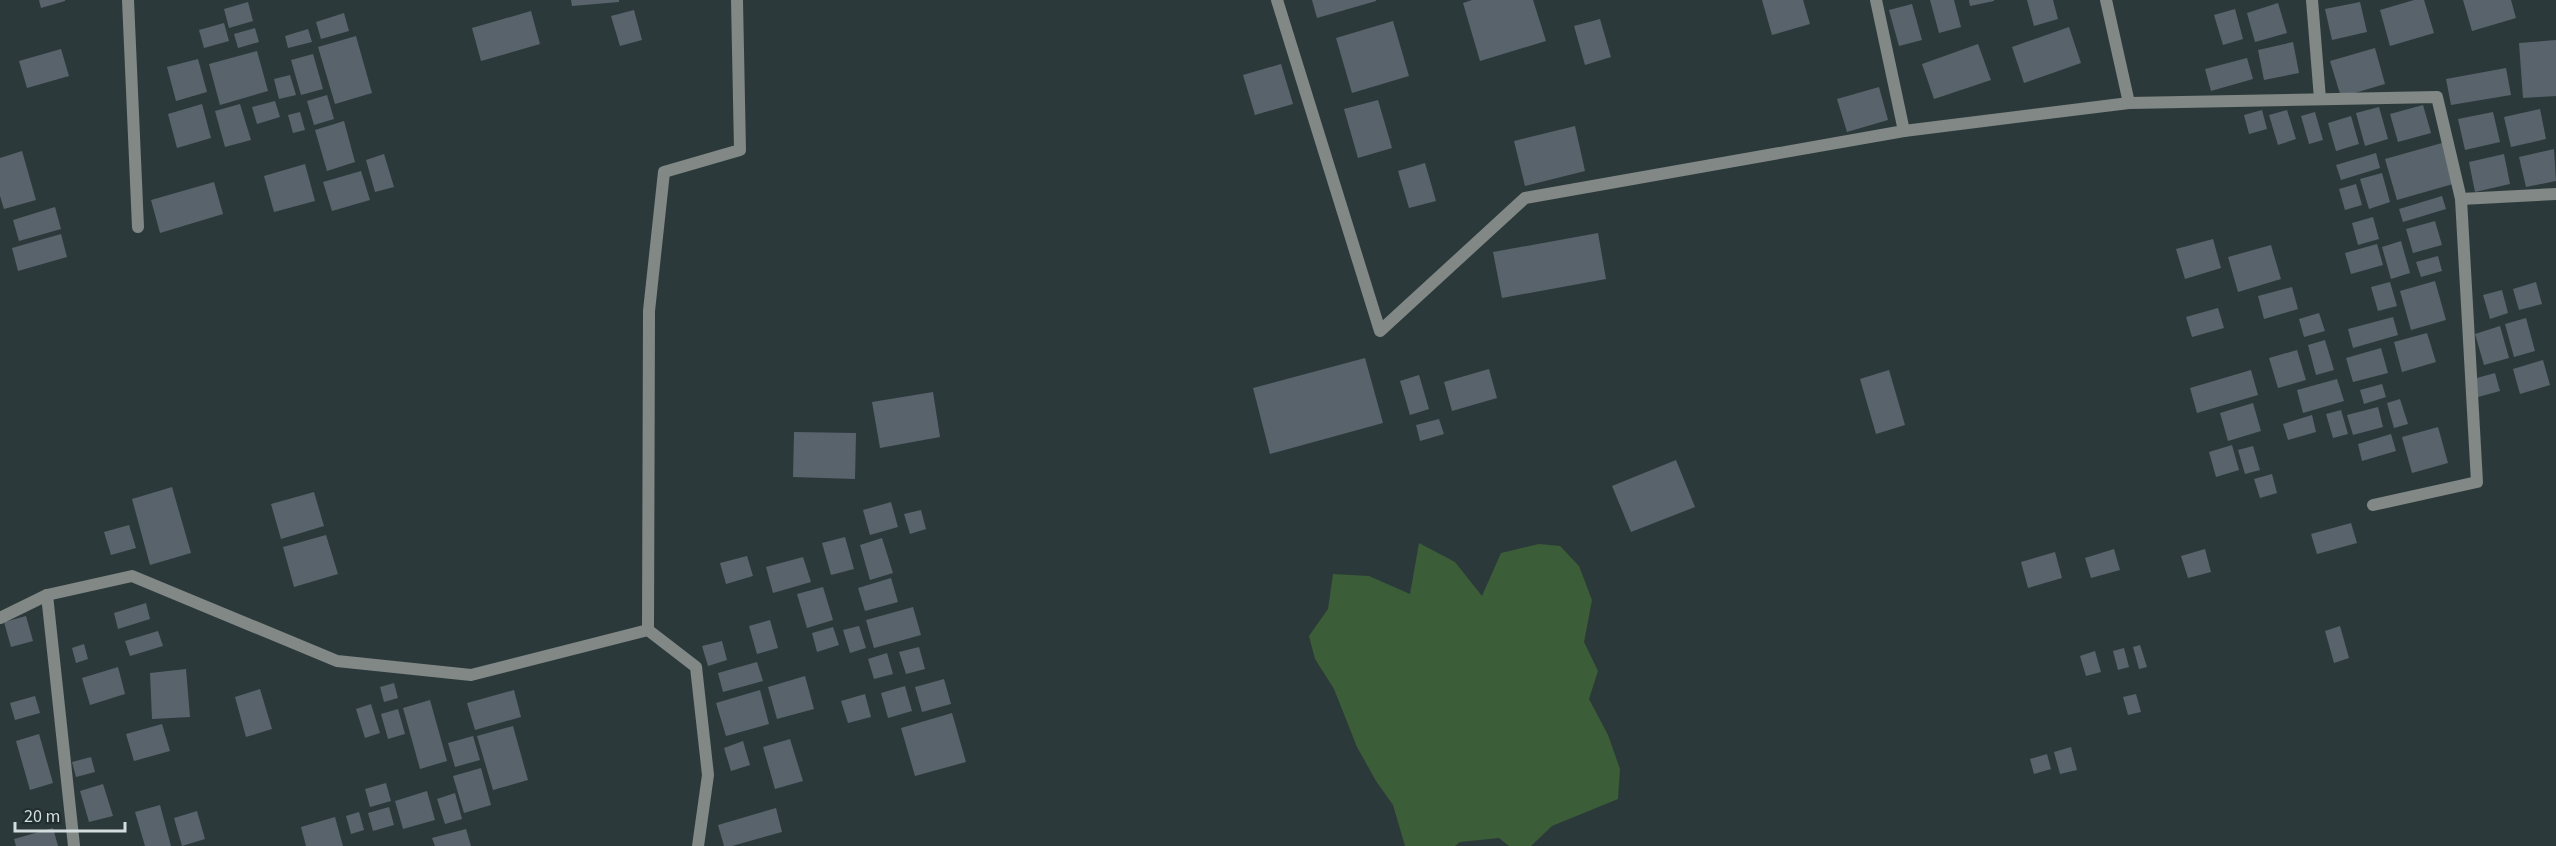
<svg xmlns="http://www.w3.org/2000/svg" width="2556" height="846" font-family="'Source Sans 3',sans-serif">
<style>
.green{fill:#3b5d37}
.building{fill:#58636b}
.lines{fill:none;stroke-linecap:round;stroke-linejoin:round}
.street{stroke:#818885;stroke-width:12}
</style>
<rect width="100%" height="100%" fill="#2c393b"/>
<path class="green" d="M1419,543L1455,562L1482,596L1501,553L1539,544L1560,546L1579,566L1592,600L1584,642L1598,671L1589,699L1608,735L1620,769L1618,799L1552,826L1531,846H1509L1499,838L1460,842L1455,846H1405L1393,805L1376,781L1357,747L1334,689L1315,659L1309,636L1328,609L1333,574L1369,576L1410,594Z"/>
<g class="building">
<path d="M39,0H65V1L41,8Z"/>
<path d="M571,0H619V2L572,6Z"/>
<path d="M1312,0H1376V1L1317,18Z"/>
<path d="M1472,0H1533L1546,41L1480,61L1463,3Z"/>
<path d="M1762,0H1803L1810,24L1772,35Z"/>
<path d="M1930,0H1954L1961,27L1939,33Z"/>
<path d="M1969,0H1994V1L1970,6Z"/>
<path d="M2027,0H2053L2058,19L2034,26Z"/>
<path d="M2414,0H2424L2434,33L2390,46L2380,10Z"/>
<path d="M2463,0H2511L2516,18L2472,31Z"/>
<path d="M248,2L253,21L229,28L224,9Z"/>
<path d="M2360,2L2367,32L2332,40L2325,9Z"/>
<path d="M2278,3L2287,33L2255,42L2247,13Z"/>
<path d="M1912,4L1922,40L1899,46L1889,10Z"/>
<path d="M2235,9L2243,39L2223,45L2214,15Z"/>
<path d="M634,10L642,40L620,46L611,16Z"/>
<path d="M531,11L540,44L481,61L472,28Z"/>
<path d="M344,13L349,31L321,39L316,22Z"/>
<path d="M1600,19L1611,57L1585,65L1574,26Z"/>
<path d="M1393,21L1409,76L1352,93L1336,38Z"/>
<path d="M224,23L229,41L204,48L199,30Z"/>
<path d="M2069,27L2081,63L2024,83L2012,47Z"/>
<path d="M255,28L259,42L238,48L234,34Z"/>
<path d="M308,29L312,42L288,48L285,36Z"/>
<path d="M356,36L372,93L335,104L318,47Z"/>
<path d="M2556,40V96L2523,98L2519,43Z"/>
<path d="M2293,42L2299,73L2264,80L2258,50Z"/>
<path d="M1978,44L1991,80L1934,99L1922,64Z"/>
<path d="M2375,48L2385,84L2341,97L2330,61Z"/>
<path d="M61,49L69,76L27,88L19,61Z"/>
<path d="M257,51L268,91L220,105L209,64Z"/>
<path d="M313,54L323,89L301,95L291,60Z"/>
<path d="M2247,58L2253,79L2211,91L2205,69Z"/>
<path d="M198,59L207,92L176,101L167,67Z"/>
<path d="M1281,64L1293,104L1255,115L1243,75Z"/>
<path d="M2506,68L2511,95L2451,105L2446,79Z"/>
<path d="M290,75L296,95L279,99L274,79Z"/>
<path d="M1879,87L1888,120L1847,132L1837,99Z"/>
<path d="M327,95L334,119L314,125L307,101Z"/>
<path d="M1378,100L1392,148L1358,158L1344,109Z"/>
<path d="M275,101L280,117L257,124L252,107Z"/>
<path d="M202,104L211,138L177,148L168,114Z"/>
<path d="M240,104L251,140L225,147L215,111Z"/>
<path d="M2423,105L2431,133L2398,142L2390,114Z"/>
<path d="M2379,107L2388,139L2365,146L2356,113Z"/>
<path d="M2540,109L2546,139L2511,147L2504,117Z"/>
<path d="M2262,110L2267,129L2249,134L2244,115Z"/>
<path d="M2287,110L2296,139L2278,145L2269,115Z"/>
<path d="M300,112L305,130L293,133L288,115Z"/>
<path d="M2315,112L2323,140L2309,144L2301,116Z"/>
<path d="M2493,112L2500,142L2465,150L2458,119Z"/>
<path d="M2351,116L2359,144L2336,151L2328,123Z"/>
<path d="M344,121L355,162L327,171L315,130Z"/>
<path d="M1575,126L1585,171L1525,186L1514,141Z"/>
<path d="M2442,143L2453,184L2397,200L2385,159Z"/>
<path d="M2554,149L2556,181L2526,187L2519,157Z"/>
<path d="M22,151L36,200L4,209L0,196V158Z"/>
<path d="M2376,153L2380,168L2341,180L2336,165Z"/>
<path d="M384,154L394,187L375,192L366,160Z"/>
<path d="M2504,154L2510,184L2475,192L2469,162Z"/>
<path d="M1425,163L1436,201L1409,208L1398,171Z"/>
<path d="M305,164L315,201L274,212L264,176Z"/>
<path d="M361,171L370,200L332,211L323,182Z"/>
<path d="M2382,173L2390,202L2369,209L2360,179Z"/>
<path d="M214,182L223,214L160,233L151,200Z"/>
<path d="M2356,184L2362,205L2345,210L2339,189Z"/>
<path d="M2442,196L2446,209L2403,222L2399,209Z"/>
<path d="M55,207L61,229L19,241L13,220Z"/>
<path d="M2373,217L2379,239L2358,245L2352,223Z"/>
<path d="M2435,221L2442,245L2413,253L2406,229Z"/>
<path d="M1598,233L1606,279L1502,298L1493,252Z"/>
<path d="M61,234L67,257L18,271L12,248Z"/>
<path d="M2213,239L2221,268L2185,279L2176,249Z"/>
<path d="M2401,241L2410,273L2391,279L2382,247Z"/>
<path d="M2377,244L2383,265L2351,274L2345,253Z"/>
<path d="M2271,245L2281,279L2238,292L2228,257Z"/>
<path d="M2438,256L2442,271L2421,277L2416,262Z"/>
<path d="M2435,281L2446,320L2411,330L2400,291Z"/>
<path d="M2390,282L2397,306L2378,311L2371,287Z"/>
<path d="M2536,282L2542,304L2519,310L2513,289Z"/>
<path d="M2292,287L2298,309L2264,319L2258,296Z"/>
<path d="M2502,290L2508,313L2490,319L2483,295Z"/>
<path d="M2218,308L2224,328L2192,337L2186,317Z"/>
<path d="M2319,313L2325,331L2304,337L2299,319Z"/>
<path d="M2393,317L2398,335L2353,348L2348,329Z"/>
<path d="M2526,318L2535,351L2514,357L2505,324Z"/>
<path d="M2500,326L2509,358L2484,365L2475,334Z"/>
<path d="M2427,333L2436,362L2402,372L2394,342Z"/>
<path d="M2325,340L2334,370L2316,375L2308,345Z"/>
<path d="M2381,348L2388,373L2353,382L2346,358Z"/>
<path d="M2297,350L2306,380L2278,388L2269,358Z"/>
<path d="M1365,358L1383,423L1270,454L1253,388Z"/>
<path d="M2543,360L2550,385L2520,394L2513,369Z"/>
<path d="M1489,369L1497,398L1452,411L1444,382Z"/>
<path d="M1889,370L1905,425L1876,434L1860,379Z"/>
<path d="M2251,370L2258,395L2197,413L2190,388Z"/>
<path d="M2495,373L2500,391L2478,397L2473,379Z"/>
<path d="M1419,375L1429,409L1410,415L1400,381Z"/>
<path d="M2337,379L2344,401L2303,413L2297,390Z"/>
<path d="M2382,384L2386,397L2364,404L2360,390Z"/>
<path d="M933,392L940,437L880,448L872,402Z"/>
<path d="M2400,399L2408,424L2394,428L2387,403Z"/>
<path d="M2253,403L2261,431L2228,441L2220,413Z"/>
<path d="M2378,407L2383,427L2353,435L2347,415Z"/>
<path d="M2341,410L2348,434L2333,438L2326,414Z"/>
<path d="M2312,415L2316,432L2288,440L2283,424Z"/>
<path d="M1439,419L1444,434L1420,441L1416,425Z"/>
<path d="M2438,427L2448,463L2412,473L2402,437Z"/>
<path d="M794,432L856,433L855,479L793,477Z"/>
<path d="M2391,434L2396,451L2362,461L2358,444Z"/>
<path d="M2232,445L2239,470L2216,477L2209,452Z"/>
<path d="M2253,446L2260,470L2245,474L2238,450Z"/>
<path d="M1676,460L1695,507L1631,532L1612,486Z"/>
<path d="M2272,474L2277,493L2260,498L2254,479Z"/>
<path d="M172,487L191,553L150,565L132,499Z"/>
<path d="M314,492L324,526L281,539L271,504Z"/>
<path d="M891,502L898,527L870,535L863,510Z"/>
<path d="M921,510L926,529L910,534L904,514Z"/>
<path d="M2351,523L2357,543L2317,554L2311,534Z"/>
<path d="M129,525L136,548L111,555L104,532Z"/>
<path d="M326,535L338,574L294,587L283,547Z"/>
<path d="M845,537L854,569L831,575L822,543Z"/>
<path d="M882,538L893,573L870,580L860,545Z"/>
<path d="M2114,549L2120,570L2091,578L2085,558Z"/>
<path d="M2205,549L2211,572L2188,578L2181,556Z"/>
<path d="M2055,552L2062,578L2028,588L2021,562Z"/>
<path d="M747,556L753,576L726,584L720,563Z"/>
<path d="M803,557L811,582L773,593L766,567Z"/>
<path d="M891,578L898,602L865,611L858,588Z"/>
<path d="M823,587L833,620L807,628L797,594Z"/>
<path d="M146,603L150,619L118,629L114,613Z"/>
<path d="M913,607L921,635L874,648L866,620Z"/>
<path d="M26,616L33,641L11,647L4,622Z"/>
<path d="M770,620L778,648L757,654L749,626Z"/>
<path d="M859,626L866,648L850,653L843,630Z"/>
<path d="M2340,626L2349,658L2334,663L2325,631Z"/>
<path d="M833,627L839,645L817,652L812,633Z"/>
<path d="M158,631L163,646L130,656L125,641Z"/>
<path d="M722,641L727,660L708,666L702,646Z"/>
<path d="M84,644L88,659L76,663L72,648Z"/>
<path d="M2140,645L2147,667L2139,669L2133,647Z"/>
<path d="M919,647L925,669L906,674L899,652Z"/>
<path d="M2124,648L2129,667L2118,670L2113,651Z"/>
<path d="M2095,651L2101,672L2086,676L2080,656Z"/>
<path d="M887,653L893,674L874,679L868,659Z"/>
<path d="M757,662L763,681L723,692L718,673Z"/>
<path d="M118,667L125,694L90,705L82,678Z"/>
<path d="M186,669L190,717L152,719L150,673Z"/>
<path d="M805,676L814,709L777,719L768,687Z"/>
<path d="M944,679L951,704L922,712L915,687Z"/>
<path d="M394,683L398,698L384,702L380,687Z"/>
<path d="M905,686L912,711L888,718L881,693Z"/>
<path d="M260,689L272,729L246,737L235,697Z"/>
<path d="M514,690L521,717L475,730L467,703Z"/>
<path d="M760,690L769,724L726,736L716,703Z"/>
<path d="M865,694L871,717L848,723L841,701Z"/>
<path d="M2136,694L2141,712L2128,715L2123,697Z"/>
<path d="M35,696L40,713L15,720L10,703Z"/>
<path d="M430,700L447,761L420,769L403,708Z"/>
<path d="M371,704L380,733L365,738L356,709Z"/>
<path d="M398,709L405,734L388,739L381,714Z"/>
<path d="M952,713L966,762L915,776L901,728Z"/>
<path d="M162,724L170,751L134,761L126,734Z"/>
<path d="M513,726L528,780L493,790L477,736Z"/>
<path d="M39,734L53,783L30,790L16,741Z"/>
<path d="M473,736L480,760L455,767L448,743Z"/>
<path d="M790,739L803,781L775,789L763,747Z"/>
<path d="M743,741L750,765L731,771L724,748Z"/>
<path d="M2071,747L2077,770L2060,774L2054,752Z"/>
<path d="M2047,754L2051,769L2034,774L2030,759Z"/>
<path d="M91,757L95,772L76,777L72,762Z"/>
<path d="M481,768L491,805L464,813L453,776Z"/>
<path d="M386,783L391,801L370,807L365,789Z"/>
<path d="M103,784L113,816L89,822L80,791Z"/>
<path d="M427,791L435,820L403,829L395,801Z"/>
<path d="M455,793L462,819L445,824L437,799Z"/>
<path d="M160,805L171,846H145L135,812Z"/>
<path d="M389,807L394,825L373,831L368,813Z"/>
<path d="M776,808L782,832L732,846H724L718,825Z"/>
<path d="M197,811L205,839L182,846L174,818Z"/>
<path d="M359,812L364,830L351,834L346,816Z"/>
<path d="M335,817L343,846H306L301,827Z"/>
<path d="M53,828L58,846H16L14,839Z"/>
<path d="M466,829L471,846H435L432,838Z"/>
</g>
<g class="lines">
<g class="street">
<path d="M128,0L138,227"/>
<path d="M1277,0L1380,331L1525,198L1904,131L2129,103L2437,97L2461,199L2556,194"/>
<path d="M1876,0L1904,131"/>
<path d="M2106,0L2129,103"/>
<path d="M2312,0L2320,99"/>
<path d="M2373,505L2477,482L2461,199"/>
<path d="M47,595L74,846"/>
<path d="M0,618L47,595L132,576L337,661L471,675L648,630"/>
<path d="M698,846L708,775L696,667L648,630L649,311L664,172L740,150L737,0"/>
</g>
</g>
<path d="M15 822v9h110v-9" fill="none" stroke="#d4ddde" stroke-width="3"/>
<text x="24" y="822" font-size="18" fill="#d4ddde" stroke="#222f31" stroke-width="4.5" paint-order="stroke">20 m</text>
</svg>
